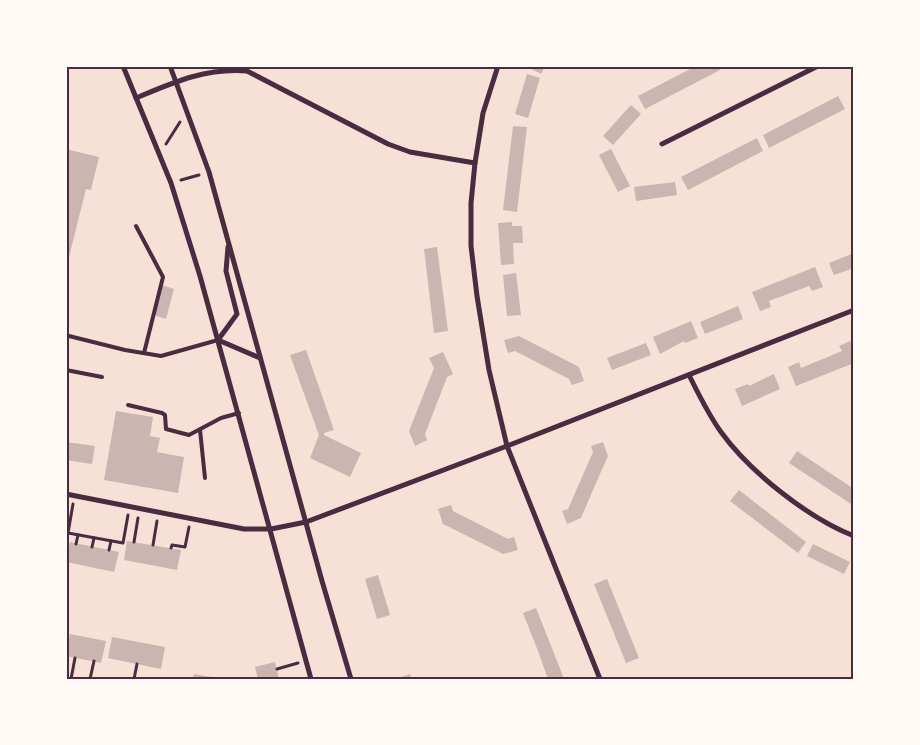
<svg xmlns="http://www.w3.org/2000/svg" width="920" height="745" font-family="'Fira Sans Condensed',sans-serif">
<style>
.building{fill:#ccb4b1}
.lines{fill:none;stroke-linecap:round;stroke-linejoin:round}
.path{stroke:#4a2c40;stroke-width:3}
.service{stroke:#4a2c40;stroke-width:4}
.minor{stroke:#4a2c40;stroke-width:5}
.neatline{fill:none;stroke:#4a2c40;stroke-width:2}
</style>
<rect width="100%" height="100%" fill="#f7e1d7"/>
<g class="building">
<path d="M526,66H545L541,74Z"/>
<path d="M718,66L720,70L645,109L638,96L696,66Z"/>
<path d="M527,74L540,78L528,118L515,114Z"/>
<path d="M838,96L845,109L769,148L763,135Z"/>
<path d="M631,105L641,114L613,145L603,136Z"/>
<path d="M513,126L527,127L517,212L503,210Z"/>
<path d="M757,138L763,151L688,190L681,177Z"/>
<path d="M66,149L99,157L91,190L86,189L67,265Z"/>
<path d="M611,149L630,186L618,192L599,155Z"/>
<path d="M675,182L677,195L636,201L634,187Z"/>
<path d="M512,222V226H522L523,243H513L514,264L501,265L498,223Z"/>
<path d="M437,247L448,331L434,333L424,249Z"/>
<path d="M854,253V268L834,275L829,263Z"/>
<path d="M815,267L823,287L812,291L809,286L769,301L771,307L760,311L752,292Z"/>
<path d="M516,273L521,315L507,316L503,275Z"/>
<path d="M162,285L174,289L166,319L154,315Z"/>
<path d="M738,306L743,319L705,334L700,322Z"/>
<path d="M691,321L698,338L685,343L684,341L660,354L653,337Z"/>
<path d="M519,336L579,367L584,381L572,385L569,379L523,355L515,351L508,353L504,340Z"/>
<path d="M850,341L854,349V363L796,386L788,367L799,362L801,368L842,351L839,346Z"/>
<path d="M646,343L651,355L612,370L607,358Z"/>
<path d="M306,350L334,430L324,433V435L361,453L350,477L310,458L319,435L290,355Z"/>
<path d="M443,352L453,374L447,377L444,385L425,434L427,440L415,446L409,431L434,368L429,358Z"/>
<path d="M774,374L780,389L742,406L735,389L748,384L749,386Z"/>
<path d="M116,411L153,417L150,436L160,438L157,452L184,457L178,493L104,480Z"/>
<path d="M66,442L95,446L92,464L66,460Z"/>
<path d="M603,442L608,456L603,467L581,518L567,524L562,511L568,509L593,452L591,446Z"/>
<path d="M797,451L854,489V506L789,463Z"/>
<path d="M739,490L806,542L798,553L730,501Z"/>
<path d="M451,505L453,511L508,539L514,537L518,550L503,554L443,524L438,509Z"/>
<path d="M127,541L181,550L177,570L124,560Z"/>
<path d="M70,542L119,552L114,572L66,562Z"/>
<path d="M813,544L850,562L844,574L807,556Z"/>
<path d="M378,575L390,615L377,619L365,579Z"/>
<path d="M607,579L639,658L626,663L594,584Z"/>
<path d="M536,608L559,666L564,679H548L538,651L523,613Z"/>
<path d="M70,634L106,641L101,663L66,656Z"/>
<path d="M112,637L165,647L161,669L108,658Z"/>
<path d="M275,662L279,679H258L255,667Z"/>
<path d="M194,674L212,677L211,679H193Z"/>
<path d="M410,674L411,679H398V678Z"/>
</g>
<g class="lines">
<g class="path">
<path d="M166,144L180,122"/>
<path d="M181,180L199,175"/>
<path d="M73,504L68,533L123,543L128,515"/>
<path d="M134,542L138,518"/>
<path d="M76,544L78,535"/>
<path d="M153,545L157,521"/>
<path d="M92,547L94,538"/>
<path d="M171,548L172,545L185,547L189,527"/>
<path d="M109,550L111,541"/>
<path d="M277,669L298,663"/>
<path d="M71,679L75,658"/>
<path d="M90,679L94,661"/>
<path d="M134,679L137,664"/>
<path d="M184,679H185"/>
</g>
<g class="service">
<path d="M136,226L163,277L144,353"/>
<path d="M69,336L125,350L161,356L218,340"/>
<path d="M66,370L102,377"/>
<path d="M128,405L162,413L165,415L166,429L189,435L221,418L239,413"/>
<path d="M200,430L205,478"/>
</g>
<g class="minor">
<path d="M123,66L171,183L200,276L311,679"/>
<path d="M170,66L209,172L322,581L351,679"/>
<path d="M498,66L483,113L475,163L471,203V246L477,296L489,370L507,446L600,679"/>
<path d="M136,98C174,82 205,68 247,71L388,144L410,152L475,163"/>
<path d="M662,144L818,66"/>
<path d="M228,247L226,271L237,314L218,340L260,358"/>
<path d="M689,375C699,395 708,414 721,432C750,472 808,518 854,536"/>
<path d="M66,494L244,529H271L306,522L507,446L854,310"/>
</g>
</g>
<rect width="920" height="745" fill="none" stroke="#fffaf5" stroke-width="135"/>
<rect x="68" y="68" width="784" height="610" class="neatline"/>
</svg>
